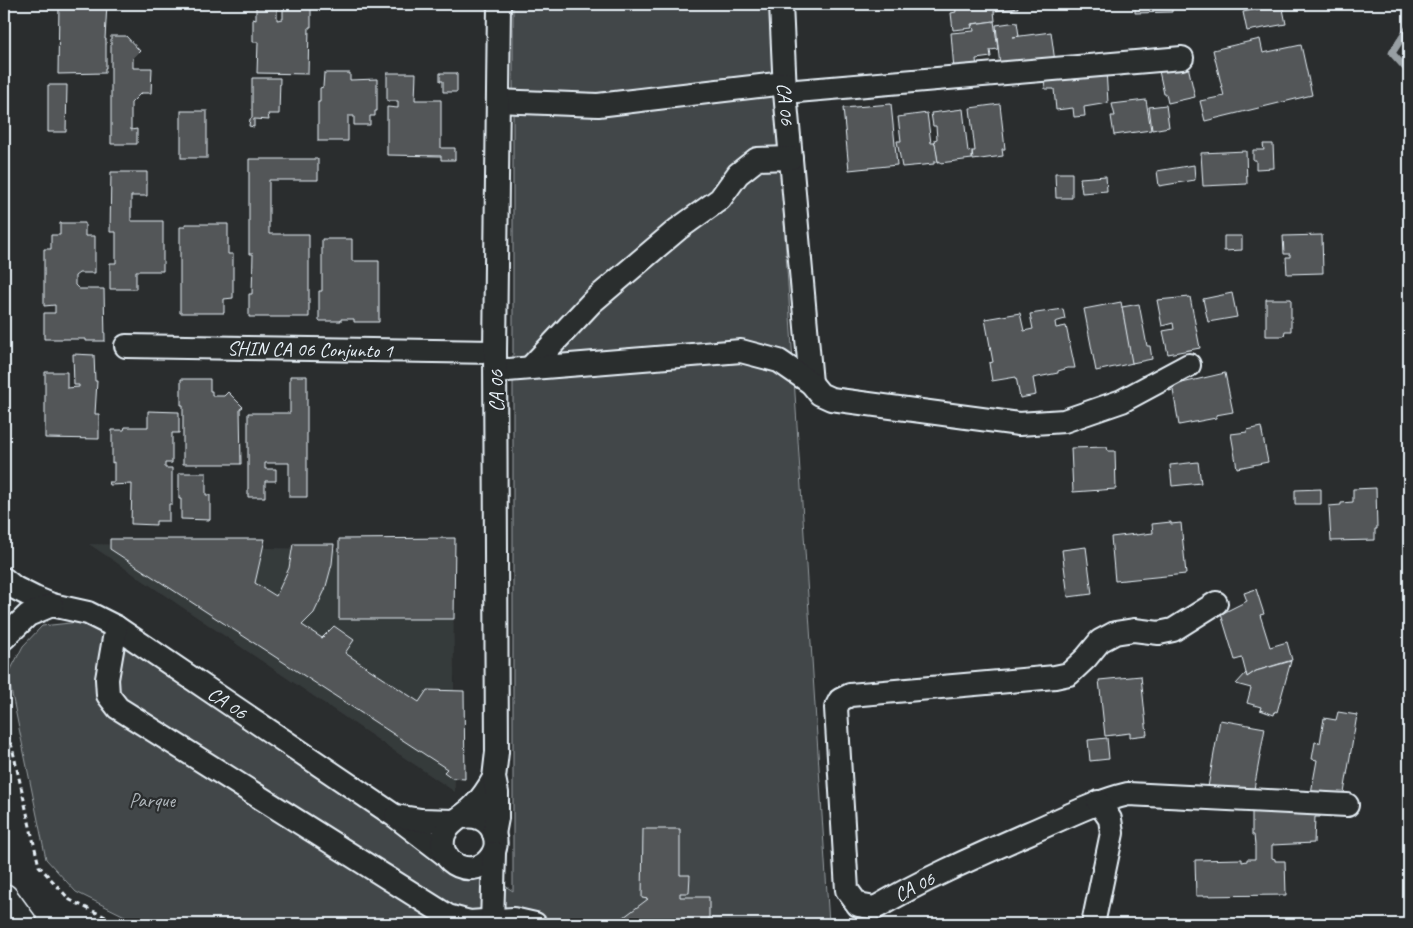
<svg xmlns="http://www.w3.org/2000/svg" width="1413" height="928" font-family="Caveat,sans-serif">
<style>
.built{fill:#363a3b}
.green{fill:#424648;stroke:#959ca0}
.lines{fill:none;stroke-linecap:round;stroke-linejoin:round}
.stream{stroke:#989fa3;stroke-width:7}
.building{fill:#535759;stroke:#e8f1f8}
.minor-casing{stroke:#e8f1f8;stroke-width:26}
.major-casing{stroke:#e8f1f8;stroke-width:31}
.path{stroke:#e8f1f8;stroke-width:3;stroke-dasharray:5 4;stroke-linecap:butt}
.minor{stroke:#2a2d2e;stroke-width:22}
.major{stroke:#2a2d2e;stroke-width:28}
.labels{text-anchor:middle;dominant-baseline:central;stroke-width:4.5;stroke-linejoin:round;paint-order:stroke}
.street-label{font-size:20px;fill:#e8f1f8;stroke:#2a2d2e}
.park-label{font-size:20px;fill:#aeb5ba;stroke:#2a2d2e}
</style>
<rect width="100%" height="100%" fill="#2a2d2e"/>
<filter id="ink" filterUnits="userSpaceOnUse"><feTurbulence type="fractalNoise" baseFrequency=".02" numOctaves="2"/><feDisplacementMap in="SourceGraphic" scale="10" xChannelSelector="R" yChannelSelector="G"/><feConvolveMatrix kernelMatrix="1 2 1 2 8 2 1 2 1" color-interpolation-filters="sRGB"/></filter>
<g filter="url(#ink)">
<path class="built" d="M89,544L453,552L455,792Z"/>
<path class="green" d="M513,4H770L829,924H141L76,892L46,859L8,675L23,646L42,626L89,621L513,891Z"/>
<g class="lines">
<path class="stream" d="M1409,27L1392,53L1409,72"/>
</g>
<g class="building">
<path d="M59,4H107L105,39H106V68H105V73L58,74Z"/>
<path d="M256,4H277V20L283,19V5L311,4V27H309L308,74L257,73L258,42H253V19L256,20Z"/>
<path d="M888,4H920L889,8Z"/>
<path d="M955,4H1017L1018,8L994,11L995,21L971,24L972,28L953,30L951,13L956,12Z"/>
<path d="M1135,4H1172V12L1135,13Z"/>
<path d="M1280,4H1282L1286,24L1247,31L1243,12Z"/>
<path d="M994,21L998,49L990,50L991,57L976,59L977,68L954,70L951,33L974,31L973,24Z"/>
<path d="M1017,22L1019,36L1013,37L1051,32L1055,62L1000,67L996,25Z"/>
<path d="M111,36H126L140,51L133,58V68H152L151,93H141L131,103V130L137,129V144H111Z"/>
<path d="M1260,39L1263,53L1301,45L1312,95L1205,121L1200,101L1224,96L1213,50Z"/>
<path d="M1188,66L1195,97L1168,103L1166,94H1164L1159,71Z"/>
<path d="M1106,69L1108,103L1084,107L1085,116L1074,117L1073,108L1056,110L1054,89H1045L1044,74Z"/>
<path d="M324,73H350V80L377,79V111H375V116H370V125H354V116H348V141H318V102H320V88L323,87Z"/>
<path d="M387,73H416L415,100H441V148H455V160H441V156L387,155V107L398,108V101H387Z"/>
<path d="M440,73H457V92H443V81H440Z"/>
<path d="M252,78H280L279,114H268L269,120L254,119V127L249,126L250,119L252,118Z"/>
<path d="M48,85H67L66,132H48Z"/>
<path d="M1146,100L1151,130L1114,135L1111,116H1115L1112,104Z"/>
<path d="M891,104L897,165L849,170L843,108Z"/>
<path d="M1000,104L1005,149H1002L1003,156L973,160L972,151H975L970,108Z"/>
<path d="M1166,105L1169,127L1152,130L1149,107Z"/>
<path d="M963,109L968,152L972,151V159L940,163V161L938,162L934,140L937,139L936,126H933L931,113Z"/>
<rect x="181" y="111" width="26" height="47"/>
<path d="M927,113L931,143H935L938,162H934V164L902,167L897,141H901L898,117Z"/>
<path d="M1263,144H1273L1274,168L1256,169V160H1253V150H1264Z"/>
<path d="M1246,151L1247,184L1203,186L1201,153Z"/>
<path d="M249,159H318V180H269V234H309V317H249V294H252L253,254H249Z"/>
<path d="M1194,165L1195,180L1159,186L1157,171Z"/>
<path d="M111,172H147V196H131V221H163V271H136V289H110V263H116V232H110Z"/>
<path d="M1055,173H1072V198H1056Z"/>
<path d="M1106,176L1107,191L1082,193L1080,178Z"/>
<path d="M60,223H85V236H95V273H79L75,276V285L79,289H104L105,341H86V339H44V313H55V305L44,306V249H51V235H60Z"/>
<path d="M185,224H228V254H233V298L224,299V313H180V227H185Z"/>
<path d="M1322,235L1323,273L1287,274L1286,257H1290V254H1284L1283,236Z"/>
<path d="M1224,236H1242V250L1224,251Z"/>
<path d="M322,239H352V261H379V322H354V319H341V321H319V291H322Z"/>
<path d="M1232,293L1237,317L1208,322L1203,299Z"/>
<path d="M1190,297L1200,348L1168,354L1163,331L1174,329L1173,323L1162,326L1157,300Z"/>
<path d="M1266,299H1291V331H1285L1284,336H1266Z"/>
<path d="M1121,302L1133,363L1096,371L1084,309Z"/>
<path d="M1139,304L1147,346H1150L1152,359L1132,363L1122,307Z"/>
<path d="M1063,309L1065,319L1055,322L1056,328L1066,326L1075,368H1068L1058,371V373L1033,378L1036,395L1020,398L1016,377L992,381L989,363L993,362L985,319L1020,313L1024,331L1033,329L1030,314Z"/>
<path d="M73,354L94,355L95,381H97L95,414H99V439L45,438V372H67V388L79,387V385H74Z"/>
<path d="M1225,373L1233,412L1216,415V418L1179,425L1173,390L1169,391V386Z"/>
<path d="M290,376H307V497H289V463H265V469H276V481H265V497H248V413H290Z"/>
<path d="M181,379H210V391H212V396H224L228,392L243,407L240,409L241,464H183V405H181Z"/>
<path d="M148,411L179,412V433H172V463H165V468H172V504H169V521H156V525L133,524H131L132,484L110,485L109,482H114V462L112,463V430H124L125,427H148Z"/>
<path d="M1261,427L1268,462L1237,468L1231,434L1247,432V430Z"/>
<path d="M1107,447L1108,451H1115L1116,489L1073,492L1071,448Z"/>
<path d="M1198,462L1201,483L1172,486L1170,465Z"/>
<path d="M179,473H206V495H210V520L181,519V499H179Z"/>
<path d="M1376,488L1377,529H1375V540L1331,541L1329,506L1341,505V503L1353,502V489Z"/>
<path d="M1321,489V504H1295V490Z"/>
<path d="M1171,522V524L1181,523L1186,574L1115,581L1111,537L1136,534V535L1153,533L1152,524Z"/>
<path d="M455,538L454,619H339V539Z"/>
<path d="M110,539H265L255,583L276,596L289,568L293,544H334L332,564L325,590L314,613L302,625L322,638L334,626L354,640L345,653L419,702L427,690L464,691L465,779L452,778L444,772L447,769L110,549Z"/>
<path d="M1086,547L1092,594L1068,597L1062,550Z"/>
<path d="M1256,589L1264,614L1260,615L1270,647L1287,642L1292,660L1256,671L1247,677L1242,658L1235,660L1221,614L1247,601L1244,593Z"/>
<path d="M1291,661L1277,712L1275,711L1274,715L1260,710L1261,707L1247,703L1251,688L1236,684L1246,673L1247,677L1256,671Z"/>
<path d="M1141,676L1147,735L1130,737V733L1105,736L1099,680Z"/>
<path d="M1338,712L1357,715L1343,799L1311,793L1317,760L1312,759L1315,742L1320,743L1324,718L1336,720Z"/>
<path d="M1220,720L1265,728L1253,795L1208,787Z"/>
<path d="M1107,738L1109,759L1090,761L1088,740Z"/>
<path d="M1254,807L1321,812L1320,817H1315L1314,843L1272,845V858L1275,859V861H1285L1286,895L1196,896L1195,860L1242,859V862L1247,861V859H1255V845L1254,835H1252V812H1255Z"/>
<path d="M643,829H680V875H690L689,893H680V897H709V924L616,923L648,899L642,898Z"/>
</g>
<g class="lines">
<g class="minor-casing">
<g id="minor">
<path id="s1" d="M781,4L785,92L811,383"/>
<path d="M785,92L1182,58"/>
<path d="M498,101L598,105L785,83"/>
<path id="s2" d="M126,346L495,352"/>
<path d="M530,368L592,302L678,229L720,199L738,174L757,159L791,158"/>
<path d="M496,371L741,351L779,361L811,383L820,394L831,399L1019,424L1064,421L1122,401L1189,365"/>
<path id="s3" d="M4,579L15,588L35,598L52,605L88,613L116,627L395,816L447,856"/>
<path id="s4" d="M1216,603L1173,630L1159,633L1134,630L1115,633L1100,641L1086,658L1069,674L1055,677L850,695L840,700L836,708L847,890L858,905L875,908C924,879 977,856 1029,833C1062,819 1094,802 1128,794L1347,805"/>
<path d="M116,627L107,679L108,695L118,708L448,916L470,922L513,919L535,924"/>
<path d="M4,638L28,615L52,605"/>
<path d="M396,816L421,820L454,821"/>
<path d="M462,817C469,816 475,816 481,819C494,825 500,843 492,855C476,882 435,864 444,835C449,821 464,817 474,806C482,798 488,789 494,778"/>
<path d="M494,834L497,818V793L494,778L497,752L495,352L499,4"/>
<path d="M492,924L494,853"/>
<path d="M1093,924L1112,833L1110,819L1098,802"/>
</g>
</g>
<g class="major-casing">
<path id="major" d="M4,898L23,924"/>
</g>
<path class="path" d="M4,726L12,747L39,866L70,900L120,924"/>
<use href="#minor" class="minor"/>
<use href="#major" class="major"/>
</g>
</g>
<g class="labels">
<g class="street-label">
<text stroke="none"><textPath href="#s1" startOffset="100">CA 06</textPath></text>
<text stroke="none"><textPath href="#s2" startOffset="184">SHIN CA 06 Conjunto 1</textPath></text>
<text transform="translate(496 391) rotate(-90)">CA 06</text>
<text stroke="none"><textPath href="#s3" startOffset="258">CA 06</textPath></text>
<text stroke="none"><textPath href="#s4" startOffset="675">CA 06</textPath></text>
</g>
<g class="park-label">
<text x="152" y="800">Parque</text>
</g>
</g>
<rect width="1413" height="928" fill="none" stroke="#2a2d2e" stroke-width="20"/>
<rect x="10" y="10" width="1393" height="908" fill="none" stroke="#e8f1f8" stroke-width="2" filter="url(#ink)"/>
</svg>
